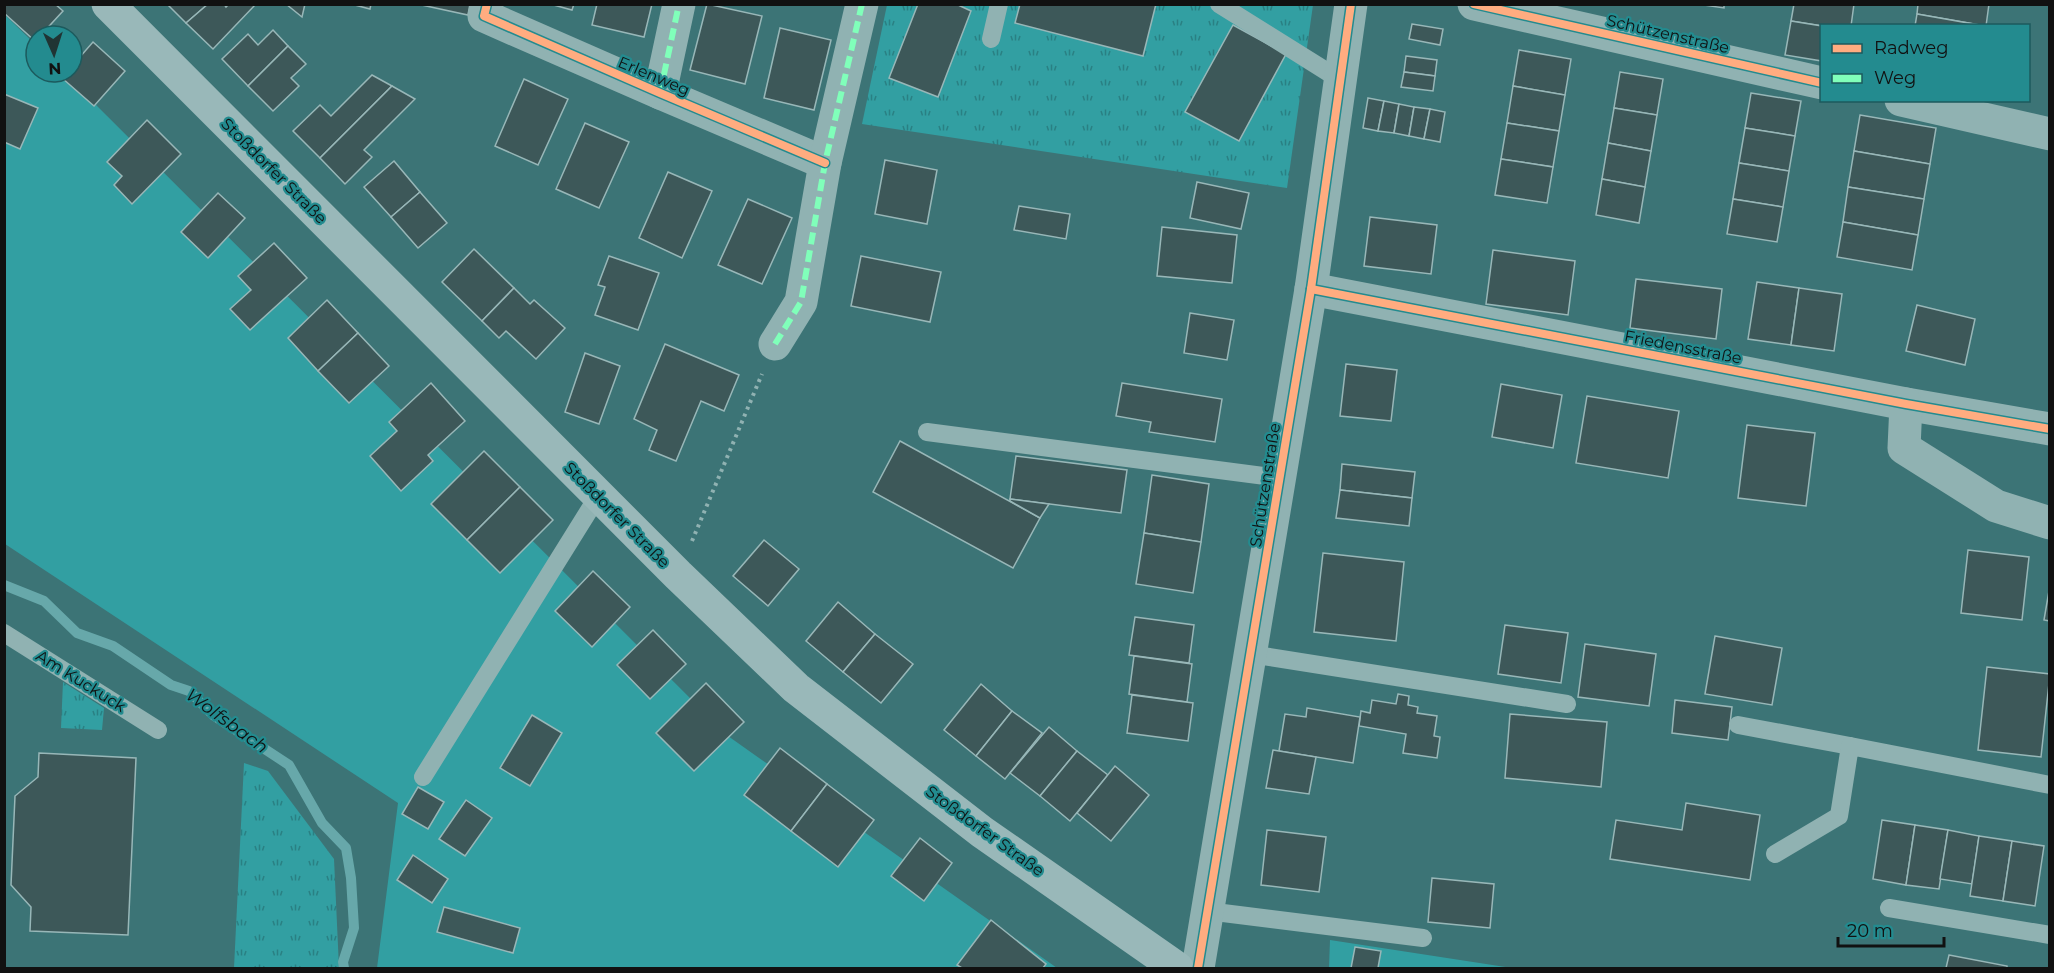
<svg xmlns="http://www.w3.org/2000/svg" width="2054" height="973" font-family="Montserrat,sans-serif">
<style>
.grass{fill:url(#grass-tufts)}
.garden{fill:#329fa2}
.lines{fill:none;stroke-linecap:round;stroke-linejoin:round}
.stream{stroke:#67a8aa;stroke-width:10}
.building{fill:#3d5859;stroke:#98b7b8;stroke-width:1.5}
.path{stroke:#90b2b2;stroke-width:4;stroke-dasharray:3 4.5;stroke-linecap:butt}
.lane{stroke:#90b2b2;stroke-width:18}
.street{stroke:#90b2b2;stroke-width:33}
.secondary{stroke:#99b8b9;stroke-width:33}
.quiet{stroke:#80ffba;stroke-width:6;stroke-dasharray:12 6;stroke-linecap:butt}
.cycleway-casing{stroke:#238b8f;stroke-width:11}
.cycleway{stroke:#ffac80;stroke-width:8}
.labels{text-anchor:middle;dominant-baseline:central;stroke-width:4.5;stroke-linejoin:round;paint-order:stroke}
.street-label{font-size:16px;fill:#111;stroke:#238b8f}
.water-label{font-size:18px;font-style:italic;fill:#111;stroke:#238b8f}
</style>
<defs>
<pattern id="grass-tufts" width="24" height="20" patternUnits="userSpaceOnUse" patternTransform="scale(1.5)"><rect width="24" height="20" fill="#329fa2"/><path d="M3 7l-1-3M5 7V3M7 7l1-3M15 17l-1-3M17 17v-4M19 17l1-3" fill="none" stroke="#298083"/></pattern>
</defs>
<rect width="100%" height="100%" fill="#3c7476"/>
<g class="grass">
<path d="M887,5H1313L1287,188L862,124Z"/>
<path d="M63,682L104,708L102,730L61,728Z"/>
<path d="M244,763L268,771L334,859L339,968H234Z"/>
</g>
<g class="garden">
<path d="M4,14L36,45V72H63L728,736L1057,968H377L398,803L5,544Z"/>
<path d="M1330,940L1512,968H1329Z"/>
</g>
<g class="lines">
<path class="stream" d="M4,585L44,601L77,633L113,646L171,685L189,691L213,715L289,765L322,823L346,848L351,878L354,928L343,962L344,968"/>
</g>
<g class="building">
<path d="M4,4H55L63,11L40,36H36L35,41L4,13Z"/>
<path d="M167,4H208L186,23Z"/>
<path d="M208,4H224L226,7L229,4H256L213,49L186,23Z"/>
<path d="M286,4H305L302,17Z"/>
<path d="M351,4H371L370,9Z"/>
<path d="M417,4H470L468,15Z"/>
<path d="M550,4H574L572,10Z"/>
<path d="M597,4H652L644,37L592,25Z"/>
<path d="M707,4L762,16L745,84L690,70Z"/>
<path d="M918,4H956L971,11L938,97L889,78Z"/>
<path d="M1020,4H1156L1143,56L1015,23Z"/>
<path d="M1697,4H1724V8Z"/>
<path d="M1794,4H1854L1851,26H1822L1791,21Z"/>
<path d="M1918,4H1989L1986,26L1917,14Z"/>
<path d="M1917,14L1985,26H1915Z"/>
<path d="M1791,21L1822,26V61L1785,55Z"/>
<path d="M1412,24L1443,29L1440,45L1409,39Z"/>
<path d="M1233,25L1286,54L1239,141L1185,112Z"/>
<path d="M780,28L831,40L814,110L764,98Z"/>
<path d="M273,30L288,46L248,86L222,59L248,34L258,45Z"/>
<path d="M93,42L125,71L94,106L62,78L67,72H72V66Z"/>
<path d="M288,46L306,64L291,78L299,86L273,111L248,86Z"/>
<path d="M1519,50L1571,59L1565,95L1513,86Z"/>
<path d="M1406,56L1437,60L1435,76L1404,72Z"/>
<path d="M1404,72L1435,76L1433,91L1401,87Z"/>
<path d="M1620,72L1663,79L1657,115L1614,108Z"/>
<path d="M372,75L392,86L320,158L293,131L320,105L331,116Z"/>
<path d="M524,79L568,99L538,165L495,146Z"/>
<path d="M392,86L415,99L364,150L372,157L345,184L320,158Z"/>
<path d="M1513,86L1565,95L1559,131L1507,123Z"/>
<path d="M1751,93L1801,101L1795,136L1745,128Z"/>
<path d="M4,94L38,108L20,149L4,142Z"/>
<path d="M1368,98L1384,101L1378,131L1363,128Z"/>
<path d="M1384,101L1399,104L1394,133L1378,131Z"/>
<path d="M1399,104L1414,107L1409,136L1394,133Z"/>
<path d="M1414,107L1430,109L1424,139L1409,136Z"/>
<path d="M1614,108L1657,115L1651,151L1608,143Z"/>
<path d="M1430,109L1445,112L1440,142L1424,139Z"/>
<path d="M1860,115L1936,128L1930,164L1854,151Z"/>
<path d="M147,120L181,154L132,204L114,185L122,176L107,162Z"/>
<path d="M585,123L629,142L599,208L556,189Z"/>
<path d="M1507,123L1559,131L1553,167L1501,159Z"/>
<path d="M1745,128L1795,136L1789,171L1739,163Z"/>
<path d="M1608,143L1651,151L1645,187L1602,179Z"/>
<path d="M1854,151L1930,164L1924,199L1848,187Z"/>
<path d="M1501,159L1553,167L1547,203L1495,195Z"/>
<path d="M885,160L937,170L927,224L875,214Z"/>
<path d="M394,161L420,192L391,217L364,187Z"/>
<path d="M1739,163L1789,171L1783,207L1733,199Z"/>
<path d="M668,172L712,191L682,258L639,238Z"/>
<path d="M1602,179L1645,187L1639,223L1596,215Z"/>
<path d="M1197,182L1249,193L1241,229L1190,218Z"/>
<path d="M1848,187L1924,199L1918,235L1843,222Z"/>
<path d="M420,192L447,223L418,248L391,217Z"/>
<path d="M218,193L245,218L208,258L181,232Z"/>
<path d="M748,199L792,218L762,284L718,265Z"/>
<path d="M1733,199L1783,207L1777,242L1727,234Z"/>
<path d="M1019,206L1070,214L1066,239L1014,230Z"/>
<path d="M1370,217L1437,225L1431,274L1364,266Z"/>
<path d="M1843,222L1918,235L1912,270L1837,257Z"/>
<path d="M1162,227L1237,235L1232,283L1157,276Z"/>
<path d="M274,243L307,278L250,330L230,309L251,290L238,276Z"/>
<path d="M474,249L514,288L482,321L442,282Z"/>
<path d="M1493,250L1575,261L1568,315L1486,304Z"/>
<path d="M609,256L659,273L638,330L595,315L605,287L598,285Z"/>
<path d="M861,256L941,272L930,322L851,306Z"/>
<path d="M1636,279L1722,289L1716,339L1630,328Z"/>
<path d="M1757,282L1799,288L1791,345L1748,339Z"/>
<path d="M514,288L530,304L534,300L565,328L536,359L506,331L499,338L482,321Z"/>
<path d="M1799,288L1842,294L1834,351L1791,345Z"/>
<path d="M327,300L358,333L318,371L288,338Z"/>
<path d="M1917,305L1975,319L1965,365L1906,351Z"/>
<path d="M1190,313L1234,320L1227,360L1184,353Z"/>
<path d="M358,333L389,366L349,403L318,371Z"/>
<path d="M665,344L739,375L724,411L701,401L676,461L649,450L657,430L634,419Z"/>
<path d="M585,353L620,366L599,424L565,412Z"/>
<path d="M1346,364L1397,370L1391,421L1340,416Z"/>
<path d="M431,383L465,421L428,455L433,461L401,491L370,456L397,431L389,422Z"/>
<path d="M1122,383L1222,399L1215,442L1149,432L1151,422L1116,416Z"/>
<path d="M1501,384L1562,395L1553,448L1492,437Z"/>
<path d="M1587,396L1679,411L1668,478L1576,463Z"/>
<path d="M1747,425L1815,433L1806,506L1738,498Z"/>
<path d="M900,441L1040,518L1013,568L873,492Z"/>
<path d="M484,451L520,487L467,540L431,504Z"/>
<path d="M1016,456L1127,470L1121,513L1010,499Z"/>
<path d="M1342,464L1415,472L1412,498L1340,490Z"/>
<path d="M1152,475L1209,484L1201,542L1144,533Z"/>
<path d="M520,487L553,520L500,573L467,540Z"/>
<path d="M1340,490L1412,498L1409,526L1336,518Z"/>
<path d="M1010,499L1049,504L1040,518L1010,501Z"/>
<path d="M1144,533L1201,542L1193,593L1136,584Z"/>
<path d="M764,540L799,569L768,606L733,576Z"/>
<path d="M1968,550L2029,557L2022,620L1961,613Z"/>
<path d="M1323,553L1404,562L1396,641L1314,632Z"/>
<path d="M593,571L630,607L592,647L555,611Z"/>
<path d="M2050,585V621L2044,620Z"/>
<path d="M838,602L875,634L843,672L806,641Z"/>
<path d="M1135,617L1194,625L1189,663L1129,655Z"/>
<path d="M1505,625L1568,633L1561,683L1498,674Z"/>
<path d="M653,630L686,664L650,699L617,665Z"/>
<path d="M875,634L913,664L881,703L843,672Z"/>
<path d="M1715,636L1782,648L1772,705L1705,694Z"/>
<path d="M1585,644L1656,654L1649,706L1578,697Z"/>
<path d="M1134,656L1192,664L1187,702L1129,694Z"/>
<path d="M1987,667L2050,674L2041,757L1978,750Z"/>
<path d="M706,683L744,722L694,771L656,733Z"/>
<path d="M981,684L1012,711L976,756L944,730Z"/>
<path d="M1398,694L1409,696L1408,705L1418,707L1417,713L1437,716L1434,736L1440,737L1437,758L1403,753L1406,734L1359,726L1361,711L1370,713L1372,700L1396,704Z"/>
<path d="M1132,695L1193,703L1188,741L1127,733Z"/>
<path d="M1675,700L1732,707L1728,740L1672,733Z"/>
<path d="M1307,708L1360,717L1353,763L1279,751L1285,714L1306,717Z"/>
<path d="M1012,711L1042,733L1005,779L976,756Z"/>
<path d="M1510,714L1607,722L1601,787L1505,778Z"/>
<path d="M532,715L562,733L530,786L500,768Z"/>
<path d="M1049,727L1077,751L1040,796L1010,773Z"/>
<path d="M780,748L827,784L791,831L744,795Z"/>
<path d="M1273,750L1316,757L1309,794L1266,788Z"/>
<path d="M1077,751L1108,775L1070,821L1040,796Z"/>
<path d="M39,753L136,758L128,935L30,931L31,907L11,885L15,796L38,777Z"/>
<path d="M1115,766L1149,795L1111,841L1077,813Z"/>
<path d="M827,784L874,820L838,867L791,831Z"/>
<path d="M418,787L444,802L428,829L402,814Z"/>
<path d="M466,800L492,818L465,856L439,839Z"/>
<path d="M1686,803L1760,815L1750,880L1610,859L1616,820L1682,830Z"/>
<path d="M1882,820L1915,825L1906,885L1873,879Z"/>
<path d="M1915,825L1948,830L1939,889L1906,885Z"/>
<path d="M1267,830L1326,837L1319,892L1261,885Z"/>
<path d="M1948,830L1979,836L1972,884L1940,879Z"/>
<path d="M1979,836L2012,841L2003,901L1970,896Z"/>
<path d="M920,838L952,863L924,901L891,876Z"/>
<path d="M2012,841L2044,846L2035,906L2003,901Z"/>
<path d="M413,855L448,879L432,903L397,880Z"/>
<path d="M1432,878L1494,884L1490,928L1428,922Z"/>
<path d="M444,907L520,928L513,953L437,932Z"/>
<path d="M991,920L1046,964L1043,968H962L957,965Z"/>
<path d="M1355,947L1381,951L1378,968H1351Z"/>
<path d="M1949,955L2007,966V968H1946Z"/>
</g>
<g class="lines">
<path class="path" d="M692,541L762,374"/>
<g class="lane">
<path d="M1219,4L1342,81"/>
<path d="M991,39L999,4"/>
<path d="M927,432L1280,478"/>
<path d="M4,633L158,730"/>
<path d="M1250,654L1567,704"/>
<path d="M1738,725L1850,746"/>
<path d="M423,777L598,496"/>
<path d="M1775,854L1839,816L1850,746L2050,785"/>
<path d="M1889,908L2050,935"/>
<path d="M1207,911L1423,938"/>
</g>
<g class="street">
<path d="M487,4L484,16L660,93L825,163"/>
<path d="M1474,4L1822,83"/>
<path d="M660,93L679,4"/>
<path d="M1901,100L2050,134"/>
<path d="M1311,289L1906,404L2050,429"/>
<path d="M775,344L801,302L825,163L862,4"/>
<path d="M1906,404L1904,448L1996,506L2050,523"/>
<path d="M1198,968L1311,289L1351,4"/>
</g>
<path class="secondary" d="M108,4L678,575L796,688L982,832L1177,968"/>
<g class="quiet">
<path d="M660,93L679,4"/>
<path d="M775,344L801,302L825,163L862,4"/>
</g>
<g class="cycleway-casing">
<g id="cycleway">
<path d="M487,4L484,16L660,93L825,163"/>
<path d="M1474,4L1822,83"/>
<path d="M1311,289L1906,404L2050,429"/>
<path d="M1198,968L1311,289L1351,4"/>
</g>
</g>
<use href="#cycleway" class="cycleway"/>
</g>
<g class="labels">
<g class="street-label">
<text transform="translate(1668 34) rotate(13)">Schützenstraße</text>
<text transform="translate(654 76) rotate(23)">Erlenweg</text>
<text transform="translate(274 171) rotate(45)">Stoßdorfer Straße</text>
<text transform="translate(1683 347) rotate(11)">Friedensstraße</text>
<text transform="translate(1265 485) rotate(-81)">Schützenstraße</text>
<text transform="translate(617 515) rotate(45)">Stoßdorfer Straße</text>
<text transform="translate(81 681) rotate(32)">Am Kuckuck</text>
<text transform="translate(985 831) rotate(36)">Stoßdorfer Straße</text>
</g>
<g class="water-label">
<text transform="translate(227 721) rotate(36)">Wolfsbach</text>
</g>
</g>
<rect width="2054" height="973" fill="none" stroke="#111111" stroke-width="12"/>
<rect x="1820" y="24" width="210" height="78" fill="#238b8f" stroke="#1c5a5d" stroke-width="1.5"/>
<rect x="1832" y="44" width="30" height="9" fill="#ffac80" stroke="#1c5a5d" stroke-width="1.5"/>
<text x="1874" y="54" font-size="18" fill="#111111">Radweg</text>
<rect x="1832" y="74" width="30" height="9" fill="#80ffba" stroke="#1c5a5d" stroke-width="1.5"/>
<text x="1874" y="84" font-size="18" fill="#111111">Weg</text>
<g transform="translate(54 54) rotate(177)"><circle r="28" fill="#238b8f" stroke="#1c5a5d" stroke-width="1.5"/>
<path d="M0-4.5L10 22L0 15L-10 22Z" fill="#203434"/>
<text y="-9" font-size="16" font-weight="bold" text-anchor="middle" fill="#111111">N</text>
</g>
<path d="M1838 937v9h106v-9" fill="none" stroke="#111111" stroke-width="3"/>
<text x="1847" y="937" font-size="18" fill="#111111" stroke="#238b8f" stroke-width="4.5" paint-order="stroke">20 m</text>
</svg>
